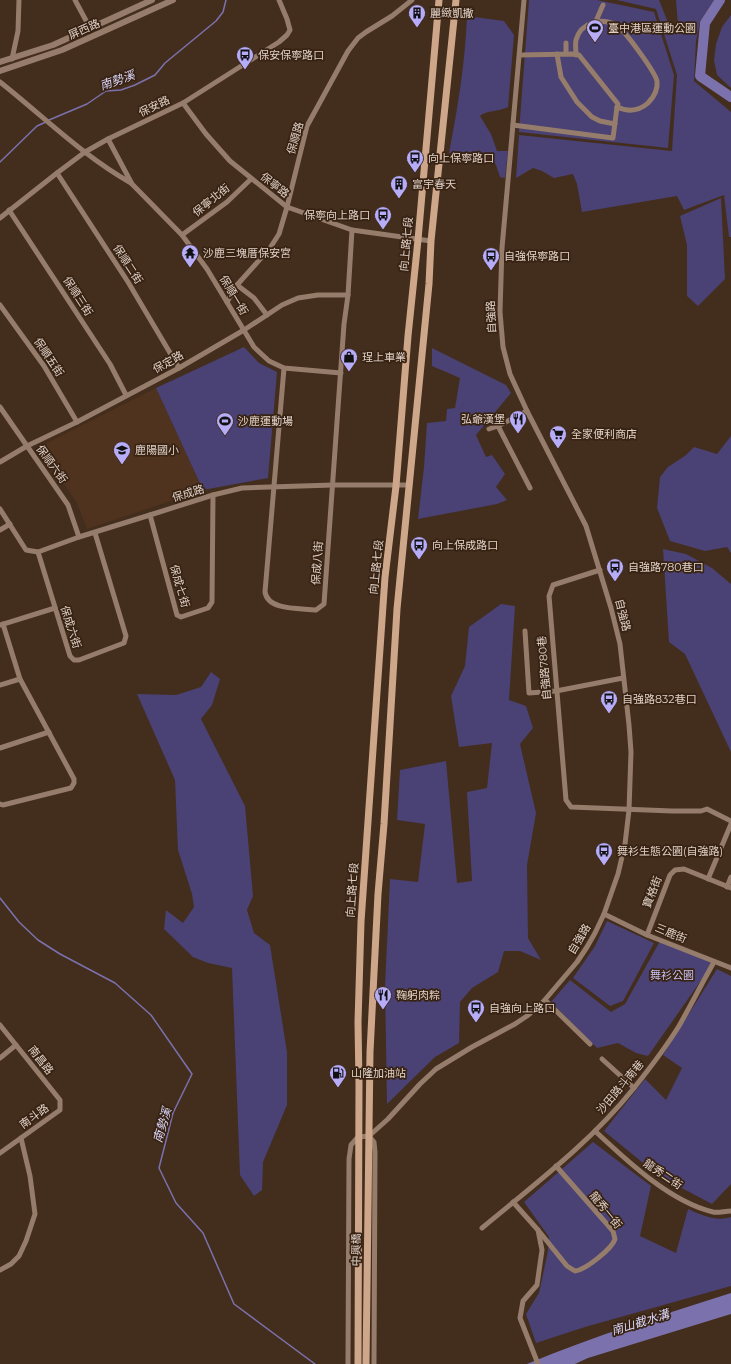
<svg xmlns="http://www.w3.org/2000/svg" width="731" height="1364" font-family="Montserrat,'Noto Sans TC',sans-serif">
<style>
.built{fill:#4f331f}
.green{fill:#4a4174}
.water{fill:#7b72ad}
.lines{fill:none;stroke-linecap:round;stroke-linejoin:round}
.stream{stroke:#7b72ad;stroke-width:1.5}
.river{stroke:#7b72ad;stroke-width:10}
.minor{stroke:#957c6b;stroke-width:5}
.tertiary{stroke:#957c6b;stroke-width:6}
.secondary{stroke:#cea68a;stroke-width:7}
.labels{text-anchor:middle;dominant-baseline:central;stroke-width:3.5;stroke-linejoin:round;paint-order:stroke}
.poi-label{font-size:11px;fill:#e0d1c8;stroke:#382313;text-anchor:start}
.street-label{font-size:11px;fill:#e0d1c8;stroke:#382313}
.park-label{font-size:11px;fill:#c8c2f5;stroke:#382313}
.water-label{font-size:12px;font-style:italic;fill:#dbd7fa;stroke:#382313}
</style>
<rect width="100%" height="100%" fill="#432d1d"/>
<path class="built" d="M156,388L203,490L87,529L77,503L39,447Z"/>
<g class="green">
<path d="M529,0H597L654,12L674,75L668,148L519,132Z"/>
<path d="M617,0H659L671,30L678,25L676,0H714L700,21L696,41L694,81L731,112V237H729L724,195L684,210L677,196L582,212L577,184L573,174L554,178L542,171L533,168L516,178L519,135L672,151L677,75L656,9Z"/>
<path d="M731,15V88L717,75L714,60L716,44L722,27Z"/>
<path d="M467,16L504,21L514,35L508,107C498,112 487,110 480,116L491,134L497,151H508L505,178L500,177L496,165L490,156L458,152L449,153C458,106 465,64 467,16Z"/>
<path d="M721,198L725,279L698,306L687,296V245L680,216Z"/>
<path d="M244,347L259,363L277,372L268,478L203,490L156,388Z"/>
<path d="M432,348L506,385L511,393L476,435L486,457L492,455L505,474L496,487L507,500L497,504L418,519L424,467L427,423L446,421L447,409L455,408L460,378L432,366Z"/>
<path d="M731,436V553L727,547L705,551L670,541L657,508L660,477L668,467L686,455L694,447L717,454Z"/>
<path d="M663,549L686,554L712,568L731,584V752L685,654L669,642Z"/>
<path d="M501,604L515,606L509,700L526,706L533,728L520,744L536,813L527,865L528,938L541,960L520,951H504L498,972L472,988L460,1002L459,1043L435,1057L387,1104L385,986L390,879L418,882L425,824L397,820L400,770L446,761L457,883L472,881L467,792L487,788L492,743L459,747L451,696L465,666L469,627Z"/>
<path d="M211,672L220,679L212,705L201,719L245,806L253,896L247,910L254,933L270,945L287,1052V1105L263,1162L262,1190L254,1196L240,1175L232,968L208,963L193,957L164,929L166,910L183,923L194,907L192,894L178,850L175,780L137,694L176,695L201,687Z"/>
<path d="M607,921L654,943L623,1001L610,1006L573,978L595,946Z"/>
<path d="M660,941L714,962L648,1056L636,1053L618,1043L597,1048L551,1002L570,980L611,1012L625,1004Z"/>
<path d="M717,969L731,976V1184L712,1204L659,1176L604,1131L645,1079L666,1100L682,1068L663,1055Z"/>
<path d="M593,1142L651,1186L640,1236L676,1253L688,1209C701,1215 716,1222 731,1217V1286L585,1327L536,1343L526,1314L539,1293L548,1251L549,1237L524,1202Z"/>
</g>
<path class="water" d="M731,1293V1314L588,1358L575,1364H527C594,1336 662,1315 731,1293Z"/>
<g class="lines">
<g class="stream">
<path d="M49,120L87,104L106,91L121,90L135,85L155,75L165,63L216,21L223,12L226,0"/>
<path d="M0,162L37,126L46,122"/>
<path d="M0,898L19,922L38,940L60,954L115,983L151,1015L192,1074L173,1113L159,1168L176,1203L203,1233L234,1304L315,1364"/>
</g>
<path class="river" d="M720,0L705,23L700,76L731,97"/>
<g class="minor">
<path d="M75,0L90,28"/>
<path d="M596,21L603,5"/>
<path d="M566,43V54"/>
<path d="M557,54L561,77L577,102L592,117L600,121L615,124"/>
<path d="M576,55C576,50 575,44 576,40C581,22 601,17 616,25C624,29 655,72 657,81C658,89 654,97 648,103C639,111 628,112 617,107"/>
<path d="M12,59L18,31L19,0"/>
<path d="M0,82C43,116 83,156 131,183"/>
<path d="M183,103L206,134L230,161L287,207L352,230L431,241"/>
<path d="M513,125L613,138L617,107L618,104L579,55L573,54L520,55"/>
<path d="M108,139L132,184L182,235L207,269L254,347L269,361L284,368L341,373"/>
<path d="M57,173L128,282L179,368"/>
<path d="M9,210L110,364L126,395"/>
<path d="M0,218L57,173L85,152L108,139L183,103L279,42L287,35L290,30L287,19L279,0"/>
<path d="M182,235L227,202L251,179"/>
<path d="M237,285L254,298L267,315"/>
<path d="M227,302L237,285L270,248L279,234L287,207L307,126L348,51L358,38L366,32L392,16L412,0"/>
<path d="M0,305L44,366L77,422"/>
<path d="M284,368L265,592C268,611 300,608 316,610L324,604L344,324L348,295L352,230"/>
<path d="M0,407L68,505L79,537"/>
<path d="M498,426L530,488"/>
<path d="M489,429L498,426L527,411"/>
<path d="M0,462L27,446L77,422L179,368L244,330L282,305L298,298L318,295H348"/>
<path d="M0,509L26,550L38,552L79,537L150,515L213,495L242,488L333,485H409"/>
<path d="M150,515L177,615L181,617L208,608L212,602L213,495"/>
<path d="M0,530L10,524"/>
<path d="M38,552L70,656L74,660H79L124,643L126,636L95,533"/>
<path d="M600,570L553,585L549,596L566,800L571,807L672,811H701L707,809L731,821"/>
<path d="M0,625L55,608"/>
<path d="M525,631L529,693L556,691L623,678"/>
<path d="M0,685L20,679"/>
<path d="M0,748L49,732"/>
<path d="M0,804L3,805L71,788L74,783V779L20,679L3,624"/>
<path d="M708,879L731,824"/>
<path d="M727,887L731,877"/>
<path d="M604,914L647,935L731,968"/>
<path d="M647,935L670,875L675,870L684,869L731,888"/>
<path d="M545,1000L590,1044"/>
<path d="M0,1025L60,1100V1110L0,1153"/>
<path d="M0,1058L16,1045"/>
<path d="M602,1059L634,1088"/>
<path d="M595,1131C626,1160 670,1202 713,1212C718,1213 725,1211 731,1211"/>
<path d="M369,1136L374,1142L375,1152L374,1364"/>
<path d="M513,1202L538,1230L542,1250L537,1285L523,1301L520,1318L538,1364"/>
<path d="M482,1228C535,1184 591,1142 634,1088C650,1068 666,1047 679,1026C691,1005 702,983 714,962"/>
<path d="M538,1230L567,1266L575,1271C585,1270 612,1249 615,1239L613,1231L556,1166"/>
<path d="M0,1270L11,1264L19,1256L26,1241L35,1214L30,1176L21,1138"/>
<path d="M348,1364L349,1159L351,1145L358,1137L369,1136L388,1119L420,1084L436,1069L472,1047L515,1024L527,1016L543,1002L577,962L587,947L595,933L604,914L618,874L625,844L629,810L631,752L629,725L620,644L611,608L586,526L527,411L510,374L503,347L500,312L502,248L524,0"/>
</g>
<g class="tertiary">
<path d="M0,62L53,45L152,0"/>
<path d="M0,71L62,50L173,0"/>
</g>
<g class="secondary">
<path d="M358,1364L359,1084L358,1022L361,922L385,577L396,486L408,336L418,240L439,0"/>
<path d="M366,1364L370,1052L378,894L384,824L397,609L429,284L431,241L456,0"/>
</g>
</g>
<defs>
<g id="building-pin" transform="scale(0.9)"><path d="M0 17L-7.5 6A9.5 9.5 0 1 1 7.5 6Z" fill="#b6acf8" stroke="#382313"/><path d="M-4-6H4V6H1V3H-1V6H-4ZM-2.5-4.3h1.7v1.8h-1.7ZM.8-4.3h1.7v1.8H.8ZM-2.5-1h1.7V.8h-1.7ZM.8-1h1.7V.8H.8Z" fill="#111"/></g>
<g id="stadium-pin" transform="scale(0.9)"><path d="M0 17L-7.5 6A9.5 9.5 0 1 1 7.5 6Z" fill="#b6acf8" stroke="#382313"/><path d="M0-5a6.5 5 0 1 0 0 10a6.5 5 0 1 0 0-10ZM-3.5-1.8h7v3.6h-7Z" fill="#111"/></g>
<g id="bus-pin" transform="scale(0.9)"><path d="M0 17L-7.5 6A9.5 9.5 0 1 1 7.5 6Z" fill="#b6acf8" stroke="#382313"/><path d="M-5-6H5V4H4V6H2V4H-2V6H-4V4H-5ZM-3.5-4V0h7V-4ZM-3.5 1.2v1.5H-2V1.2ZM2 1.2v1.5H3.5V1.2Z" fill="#111"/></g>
<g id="temple-pin" transform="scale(0.9)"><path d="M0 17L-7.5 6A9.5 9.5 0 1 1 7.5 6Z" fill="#b6acf8" stroke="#382313"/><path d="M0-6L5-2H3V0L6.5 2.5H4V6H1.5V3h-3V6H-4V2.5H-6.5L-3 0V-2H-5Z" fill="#111"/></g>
<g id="shop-pin" transform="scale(0.9)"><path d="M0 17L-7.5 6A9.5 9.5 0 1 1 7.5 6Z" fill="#b6acf8" stroke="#382313"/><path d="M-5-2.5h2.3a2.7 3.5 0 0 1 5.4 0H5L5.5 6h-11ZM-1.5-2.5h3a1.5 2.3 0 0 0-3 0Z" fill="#111"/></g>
<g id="restaurant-pin" transform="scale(0.9)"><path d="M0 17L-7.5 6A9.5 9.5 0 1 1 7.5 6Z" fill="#b6acf8" stroke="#382313"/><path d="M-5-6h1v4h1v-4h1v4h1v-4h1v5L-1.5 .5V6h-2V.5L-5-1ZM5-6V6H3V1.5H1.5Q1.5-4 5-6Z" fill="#111"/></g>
<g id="supermarket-pin" transform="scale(0.9)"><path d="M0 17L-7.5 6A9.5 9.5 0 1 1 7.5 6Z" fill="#b6acf8" stroke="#382313"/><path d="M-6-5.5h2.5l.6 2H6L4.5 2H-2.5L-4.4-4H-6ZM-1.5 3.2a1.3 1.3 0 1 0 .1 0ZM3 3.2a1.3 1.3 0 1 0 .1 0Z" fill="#111"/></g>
<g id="school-pin" transform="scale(0.9)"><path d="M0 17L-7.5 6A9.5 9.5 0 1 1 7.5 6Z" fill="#b6acf8" stroke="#382313"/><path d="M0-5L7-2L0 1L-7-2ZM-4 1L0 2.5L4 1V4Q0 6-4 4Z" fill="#111"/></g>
<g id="fuel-pin" transform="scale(0.9)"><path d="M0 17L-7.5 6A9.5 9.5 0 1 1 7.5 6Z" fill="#b6acf8" stroke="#382313"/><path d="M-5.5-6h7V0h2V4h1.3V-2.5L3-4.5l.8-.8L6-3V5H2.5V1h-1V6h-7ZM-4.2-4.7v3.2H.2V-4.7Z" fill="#111"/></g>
</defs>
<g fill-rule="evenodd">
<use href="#building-pin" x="417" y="13"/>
<use href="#stadium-pin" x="595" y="28"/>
<use href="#bus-pin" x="245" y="55"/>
<use href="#bus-pin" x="415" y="158"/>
<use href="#building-pin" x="399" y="184"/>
<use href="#bus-pin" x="383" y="215"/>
<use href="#temple-pin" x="190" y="253"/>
<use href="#bus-pin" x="491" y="256"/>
<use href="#shop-pin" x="349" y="357"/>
<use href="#restaurant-pin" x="518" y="419"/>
<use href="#stadium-pin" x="225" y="421"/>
<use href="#supermarket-pin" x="558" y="434"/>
<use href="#school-pin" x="122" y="450"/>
<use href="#bus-pin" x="419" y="545"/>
<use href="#bus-pin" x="615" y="567"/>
<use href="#bus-pin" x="609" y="699"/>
<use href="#bus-pin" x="604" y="851"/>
<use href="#restaurant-pin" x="383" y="995"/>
<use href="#bus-pin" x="476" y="1008"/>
<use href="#fuel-pin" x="338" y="1073"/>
</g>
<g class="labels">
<g class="poi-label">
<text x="430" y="13">麗緻凱撒</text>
<text x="608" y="28">臺中港區運動公園</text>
<text x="258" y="55">保安保寧路口</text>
<text x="428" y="158">向上保寧路口</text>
<text x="412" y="184">富宇春天</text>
<text x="370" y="215" text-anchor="end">保寧向上路口</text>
<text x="203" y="253">沙鹿三塊厝保安宮</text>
<text x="504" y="256">自強保寧路口</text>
<text x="362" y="357">珵上車業</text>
<text x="505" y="419" text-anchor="end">弘爺漢堡</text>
<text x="238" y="421">沙鹿運動場</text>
<text x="571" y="434">全家便利商店</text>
<text x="135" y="450">鹿陽國小</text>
<text x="432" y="545">向上保成路口</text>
<text x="628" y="567">自強路780巷口</text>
<text x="622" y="699">自強路832巷口</text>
<text x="617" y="851">舞衫生態公園(自強路)</text>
<text x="396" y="995">鞠躬肉粽</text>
<text x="489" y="1008">自強向上路口</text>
<text x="351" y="1073">山隆加油站</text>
</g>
<g class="street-label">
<text transform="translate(84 29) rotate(-24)">屏西路</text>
<text transform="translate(154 106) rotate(-26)">保安路</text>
<text transform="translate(295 138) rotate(-74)">保順路</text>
<text transform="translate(275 185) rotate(38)">保寧路</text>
<text transform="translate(211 200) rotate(-39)">保寧北街</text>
<text transform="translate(406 244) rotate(-85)">向上路七段</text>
<text transform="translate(128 264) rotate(57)">保順二街</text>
<text transform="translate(234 295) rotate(59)">保順一街</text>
<text transform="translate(78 296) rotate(57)">保順三街</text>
<text transform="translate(491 317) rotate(-93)">自強路</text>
<text transform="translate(49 357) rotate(56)">保順五街</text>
<text transform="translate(168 362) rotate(-29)">保定路</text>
<text transform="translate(52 464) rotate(54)">保順六街</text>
<text transform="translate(188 493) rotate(-17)">保成路</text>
<text transform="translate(317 563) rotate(-86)">保成八街</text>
<text transform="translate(376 567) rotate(-84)">向上路七段</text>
<text transform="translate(180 586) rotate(74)">保成七街</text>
<text transform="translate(623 615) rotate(76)">自強路</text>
<text transform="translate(71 627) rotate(72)">保成六街</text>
<text transform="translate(544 668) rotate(-95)">自強路780巷</text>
<text transform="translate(352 890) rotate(-86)">向上路七段</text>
<text transform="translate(652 892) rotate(-69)">寶格街</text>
<text transform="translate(671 933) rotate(22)">三鹿街</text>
<text transform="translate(579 939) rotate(-59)">自強路</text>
<text transform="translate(41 1060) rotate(52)">南昌路</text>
<text transform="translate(620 1087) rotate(-50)">沙田路斗南巷</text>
<text transform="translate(34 1116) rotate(-36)">南斗路</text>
<text transform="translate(663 1174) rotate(34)">龍秀二街</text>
<text transform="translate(606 1210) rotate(51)">龍秀一街</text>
<text transform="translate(356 1250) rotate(-89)">中興橋</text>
</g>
<g class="park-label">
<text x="672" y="975">舞衫公園</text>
</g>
<g class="water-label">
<text transform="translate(117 80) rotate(-19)">南勢溪</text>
<text transform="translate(162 1125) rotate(-74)">南勢溪</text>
<text transform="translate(640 1322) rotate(-17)">南山截水溝</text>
</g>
</g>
</svg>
